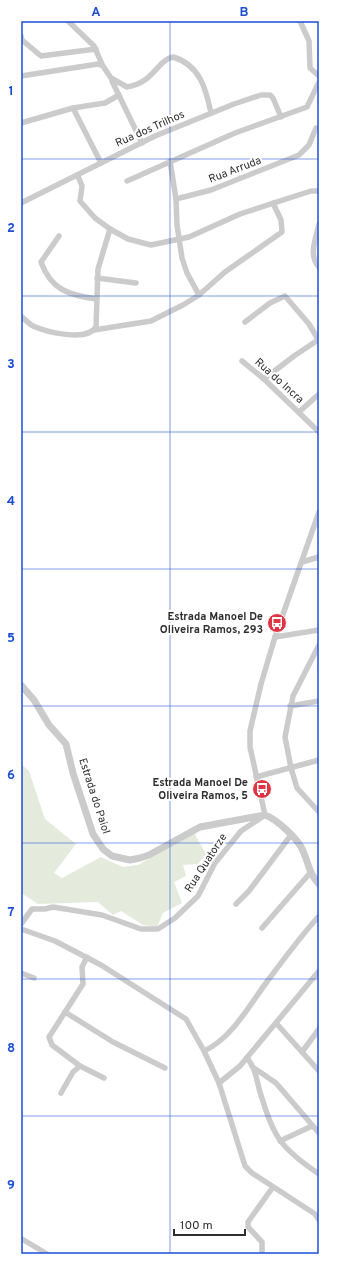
<svg xmlns="http://www.w3.org/2000/svg" width="340" height="1275" font-family="Overpass,sans-serif">
<style>
.green{fill:#e4ebdc}
.lines{fill:none;stroke-linecap:round;stroke-linejoin:round}
.minor{stroke:#cbcbcb;stroke-width:5.5}
.tertiary{stroke:#cbcbcb;stroke-width:7}
.grid{fill:none;stroke:#1d4ed8;stroke-width:1;stroke-opacity:0.55}
.labels{text-anchor:middle;dominant-baseline:central;stroke-width:4;stroke-linejoin:round;paint-order:stroke}
.street-label{font-size:11px;fill:#2e2e2e;stroke:#fff}
.poi-label{font-size:11px;font-weight:bold;fill:#2e2e2e;stroke:#fff;text-anchor:end}
.neatline{fill:none;stroke:#1d4ed8;stroke-width:1.5}
.grid-label{font-size:13px;text-anchor:middle;font-weight:bold;fill:#1d4ed8}
</style>
<rect width="100%" height="100%" fill="#fff"/>
<path class="green" d="M21,764L29,771L45,819L76,844L54,873L62,878L101,857L123,867L138,865L194,833L206,854L198,864L183,865L186,876L174,882L182,903L163,913L157,927L143,925L121,911L113,915L98,902L38,904L21,893Z"/>
<g class="lines">
<g class="minor">
<path d="M68,21L94,46L102,64"/>
<path d="M300,21L309,41L310,68L319,76"/>
<path d="M21,36L22,40L41,56L96,49"/>
<path d="M21,76L98,64L103,66L111,78L127,87C154,83 157,60 173,57C200,65 206,89 211,113"/>
<path d="M112,81L142,143"/>
<path d="M73,108L101,163"/>
<path d="M21,123L73,108L105,103L119,95"/>
<path d="M170,161L176,199L177,225L182,258L187,273L199,295"/>
<path d="M78,176L82,186L80,201L95,218L110,229L128,239L151,245L189,237L240,214L311,191H319"/>
<path d="M127,181L235,133L307,107L319,82"/>
<path d="M176,199L211,190L299,155L309,145L316,128"/>
<path d="M21,203L155,136L234,104L261,95H270L273,98L281,117"/>
<path d="M319,224C316,238 308,256 319,267"/>
<path d="M59,236L41,262C51,290 69,295 96,299"/>
<path d="M97,278L136,283"/>
<path d="M21,316C25,320 28,323 33,326C46,332 87,342 96,327L98,269L110,229"/>
<path d="M245,322L270,303L285,296L309,324L319,341"/>
<path d="M94,330L151,321L183,305L199,295L225,272L282,232L281,220L273,203"/>
<path d="M242,361L264,379L319,432"/>
<path d="M264,379L294,356L318,340"/>
<path d="M299,412L319,394"/>
<path d="M302,562L319,557"/>
<path d="M275,637L319,630"/>
<path d="M319,645L293,696L285,737L291,768L297,788L319,812"/>
<path d="M290,706L319,701"/>
<path d="M256,777L319,760"/>
<path d="M236,904L249,891L291,835"/>
<path d="M21,924L32,909H45L53,907L102,915L141,929H158L175,918L198,896L215,863L241,831L265,815L250,747V731L261,684L275,637L319,512"/>
<path d="M262,928L310,873"/>
<path d="M21,929L55,941L101,965L186,1019L204,1051L219,1083L245,1166L252,1173L315,1214L319,1220"/>
<path d="M21,973L34,978"/>
<path d="M65,1012L113,1042L165,1068"/>
<path d="M276,1023L319,1071"/>
<path d="M204,1051C231,1039 249,1006 266,983C283,960 300,937 319,916"/>
<path d="M302,1052L319,1029"/>
<path d="M247,1058C256,1069 256,1078 260,1092C274,1137 279,1147 319,1174"/>
<path d="M80,1066L52,1045L49,1037L83,984L82,967L87,957"/>
<path d="M254,1068L276,1083L319,1133"/>
<path d="M219,1083L240,1066L319,971"/>
<path d="M61,1093L73,1072L80,1066L104,1078"/>
<path d="M280,1141L312,1126"/>
<path d="M22,1239L47,1254"/>
<path d="M262,1254V1242L248,1227V1222L273,1187"/>
</g>
<path class="tertiary" d="M21,685L34,700L49,725L66,744L73,773L93,834L103,849L112,856L130,860L140,858L149,855L200,827L265,815C277,819 299,840 303,851C309,864 309,874 319,884"/>
</g>
<path class="grid" d="M170,21V1254M21,159H319M21,296H319M21,432H319M21,569H319M21,706H319M21,843H319M21,979H319M21,1116H319"/>
<defs>
<g id="bus-disc" transform="scale(1)"><circle r="9.5" fill="#e03544" stroke="#fff"/><path d="M-5-6H5V4H4V6H2V4H-2V6H-4V4H-5ZM-3.5-4V0h7V-4ZM-3.5 1.2v1.5H-2V1.2ZM2 1.2v1.5H3.5V1.2Z" fill="#fff"/></g>
</defs>
<g fill-rule="evenodd">
<use href="#bus-disc" x="277" y="623"/>
<use href="#bus-disc" x="262" y="789"/>
</g>
<g class="labels">
<g class="street-label">
<text transform="translate(150 129) rotate(-24)">Rua dos Trilhos</text>
<text transform="translate(235 170) rotate(-21)">Rua Arruda</text>
<text transform="translate(279 381) rotate(42)">Rua do Incra</text>
<text transform="translate(94 796) rotate(72)">Estrada do Paiol</text>
<text transform="translate(206 863) rotate(-57)">Rua Quatorze</text>
</g>
<g class="poi-label">
<text x="263" y="617">Estrada Manoel De<tspan x="263" dy="13">Oliveira Ramos, 293</tspan></text>
<text x="248" y="783">Estrada Manoel De<tspan x="248" dy="13">Oliveira Ramos, 5</tspan></text>
</g>
</g>
<rect width="340" height="1275" fill="none" stroke="#ffffff" stroke-width="44"/>
<path d="M174 1229v6h71v-6" fill="none" stroke="#2e2e2e" stroke-width="2"/>
<text x="180" y="1229" font-size="12" fill="#2e2e2e" stroke="#ffffff" stroke-width="3" paint-order="stroke">100 m</text>
<rect x="22" y="22" width="296" height="1231" class="neatline"/>
<g class="grid-label">
<text x="96" y="16">A</text>
<text x="244" y="16">B</text>
<text x="11" y="95">1</text>
<text x="11" y="232">2</text>
<text x="11" y="368">3</text>
<text x="11" y="505">4</text>
<text x="11" y="642">5</text>
<text x="11" y="779">6</text>
<text x="11" y="916">7</text>
<text x="11" y="1052">8</text>
<text x="11" y="1189">9</text>
</g>
</svg>
